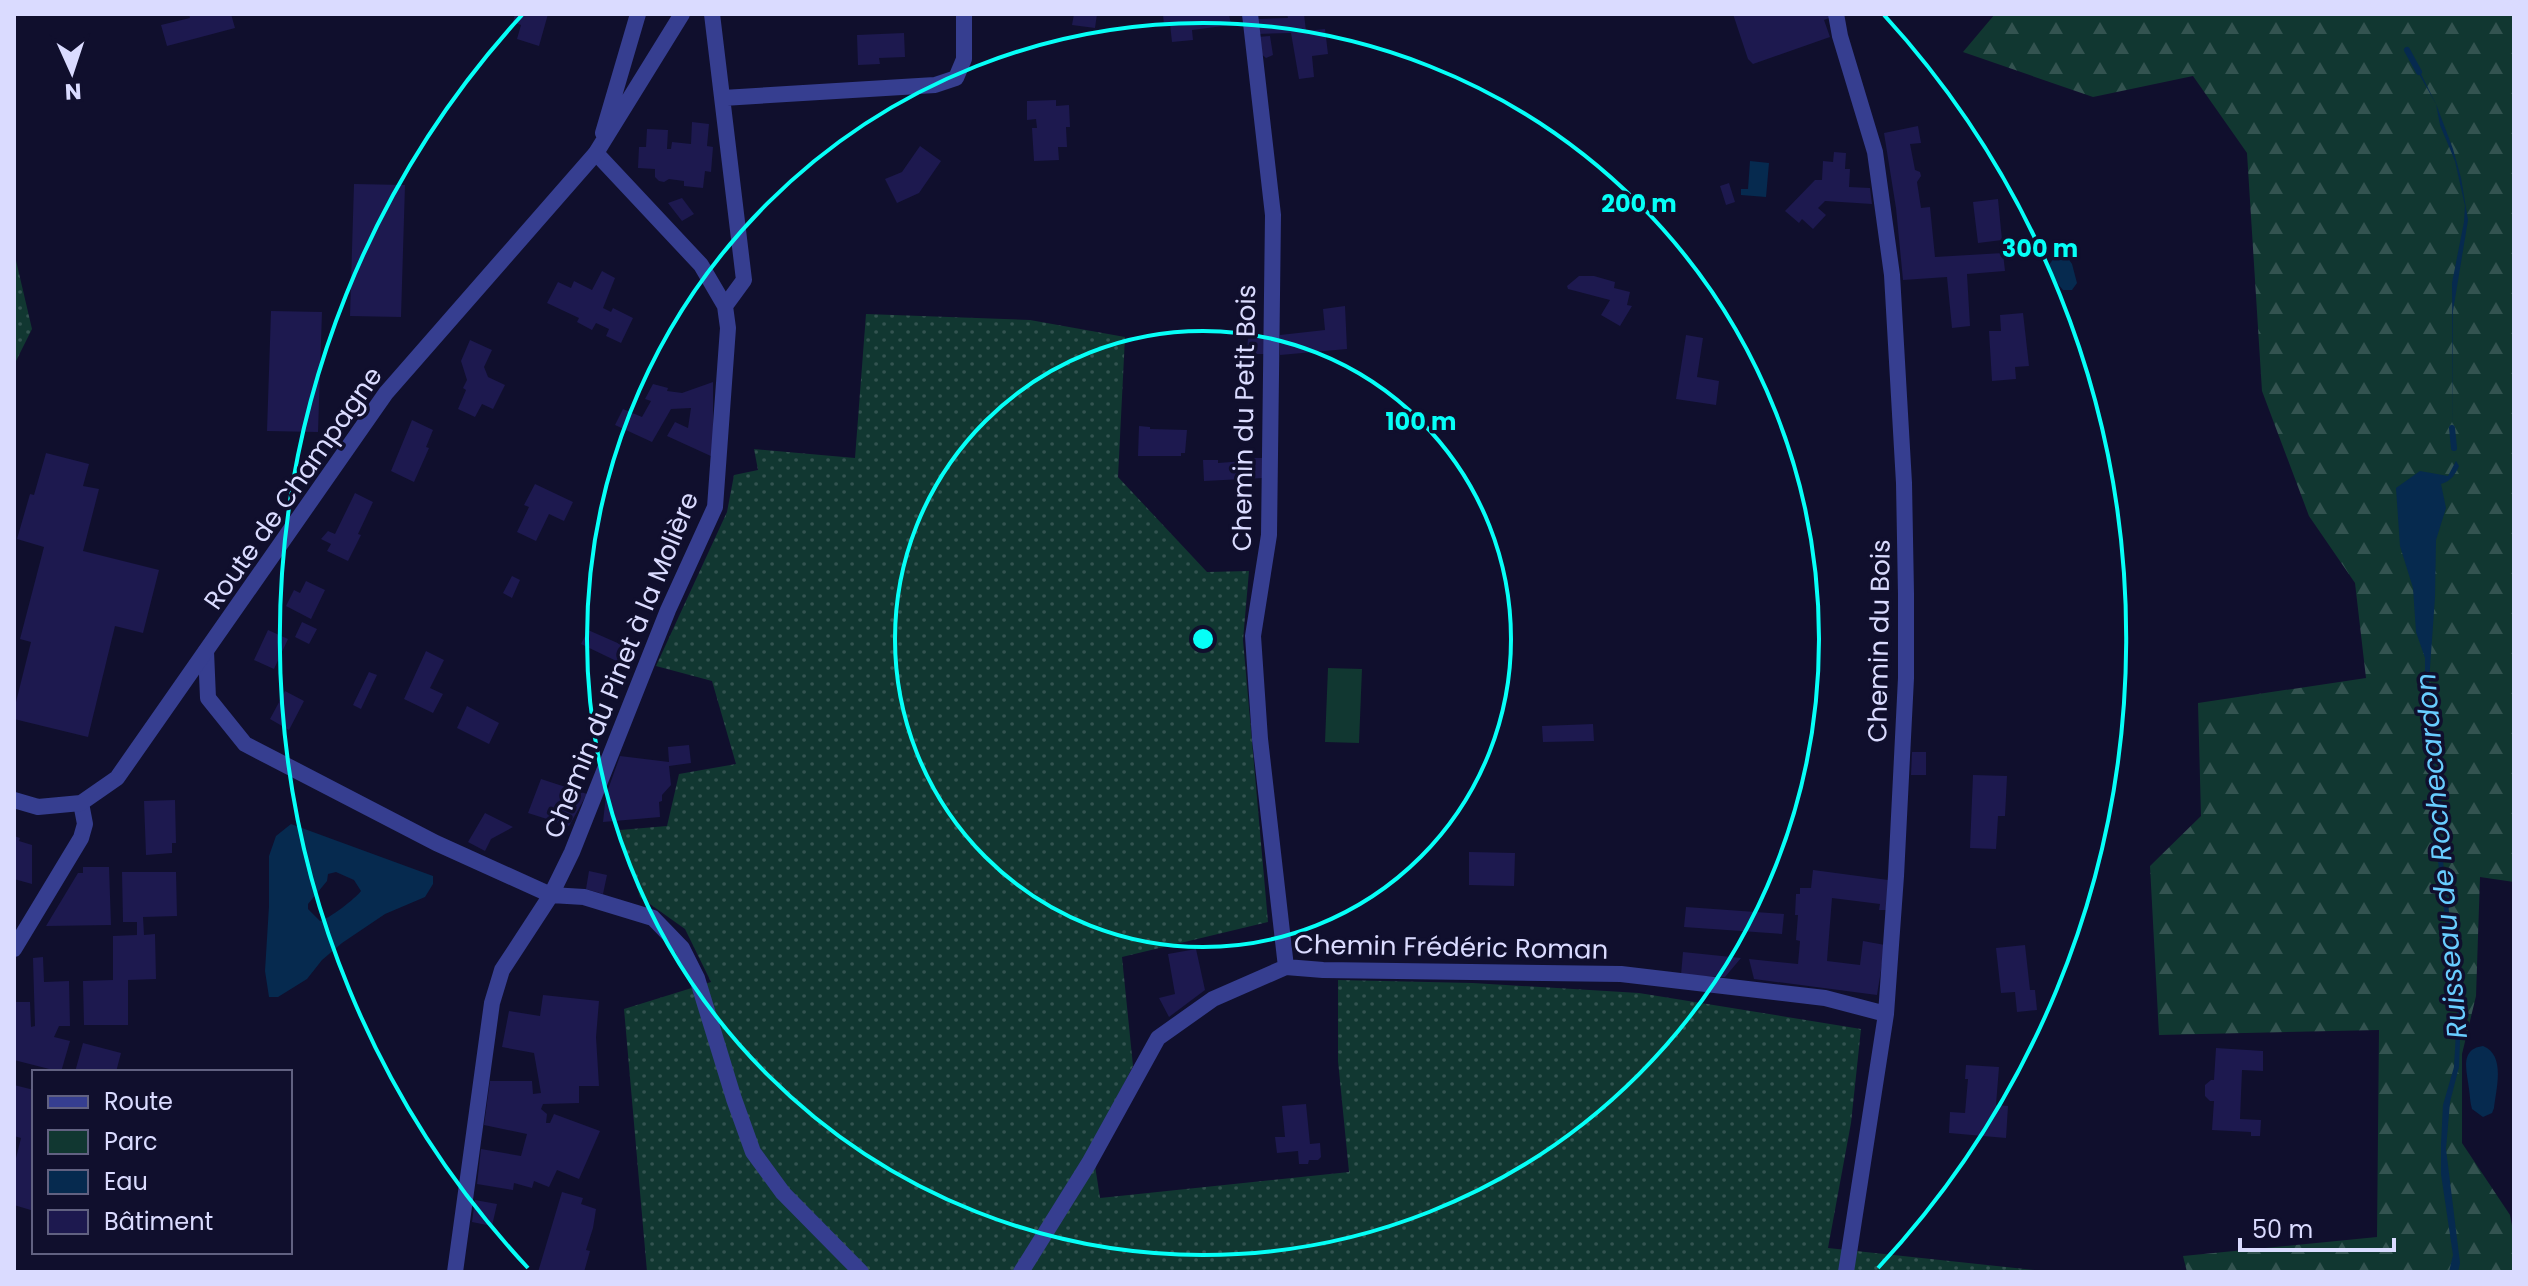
<svg xmlns="http://www.w3.org/2000/svg" width="2528" height="1286" viewBox="0 0 2528 1286" font-family="Poppins,sans-serif">
  <style>
    .green { fill: url(#green-dots) }
    .forest { fill: url(#forest-firs) }
    .pitch { fill: #113731 }
    .water { fill: #062a4f; fill-rule: evenodd }
    .lines { fill: none; stroke-linecap: round; stroke-linejoin: round }
    .stream { stroke: #062a4f; stroke-width: 6 }
    .building { fill: #1d194f }
    .minor { stroke: #363e90; stroke-width: 16 }
    .tertiary { stroke: #363e90; stroke-width: 16 }
    .ring { fill: none; stroke: #06fff7; stroke-width: 4 }
    .labels { text-anchor: middle; stroke-width: 7; stroke-linejoin: round; paint-order: stroke }
    .street-label { font-size: 26px; fill: #dadbff; stroke: #100f2d }
    .water-label { font-size: 28px; font-style: italic; fill: #68cdff; stroke: #100f2d }
    .centre { fill: #06fff7; stroke: #100f2d; stroke-width: 4 }
    .ring-label { font-size: 24px; text-anchor: middle; font-weight: bold; fill: #06fff7; stroke: #100f2d; stroke-width: 7; stroke-linejoin: round; paint-order: stroke }
  </style>
  <defs>
    <pattern id="green-dots" width="8" height="8" patternUnits="userSpaceOnUse" patternTransform="scale(2)"><rect width="8" height="8" fill="#113731"/><path d="M2 2h.1M6 6h.1" fill="none" stroke="#335350" stroke-width="1.8" stroke-linecap="round"/></pattern>
    <pattern id="forest-firs" width="22" height="20" patternUnits="userSpaceOnUse" patternTransform="scale(2)"><rect width="22" height="20" fill="#113731"/><path d="M5 1l3.5 6h-7zM16 11l3.5 6h-7z" fill="#335350"/></pattern>
  </defs>
  <rect width="100%" height="100%" fill="#100f2d"/>
  <path class="green" d="M14 252 32 329 14 365Z
    M866 314 1030 320 1125 337 1118 477 1207 572 1249 571 1243 640 1268 922 1122 957 1133 1066 1092 1146 1100 1198 1349 1172 1338 1061V980L1473 983 1639 993 1861 1029 1851 1123 1828 1248 2053 1272H647L624 1009 711 982 685 929 640 897 620 830 667 826 679 774 736 764 712 681 656 666 727 512 734 475 758 470 754 449 855 458Z"/>
  <path class="forest" d="M1995 14H2514V882L2480 877 2476 996 2462 1054V1143L2510 1215 2514 1236V1272H2187L2183 1256 2377 1237 2379 1030 2159 1035 2150 866 2201 816 2198 703 2366 678 2355 583 2309 516 2262 391 2247 153 2193 76 2093 97 1963 52Z"/>
  <path class="pitch" d="M1328 668 1362 669 1359 743 1325 742Z"/>
  <path class="water" d="M2416 64 2436 104 2453 149 2461 178 2468 220 2453 311V434L2452 283 2464 222 2465 206 2455 161 2440 125 2436 104 2414 65Z
    M1750 161 1769 163 1766 197 1741 195V189H1748Z
    M2056 255 2067 257 2072 264 2077 283 2072 290H2063L2052 277 2049 265Z
    M2456 461 2459 466C2455 475 2451 481 2441 484L2446 508 2436 540 2435 597 2428 696 2437 744 2433 752 2439 796 2445 807 2444 812 2439 820 2443 861 2461 1014 2459 1067 2450 1102 2446 1149 2460 1263 2458 1272H2449L2453 1255 2441 1174V1144L2443 1105 2454 1067 2457 1013 2438 861 2436 817 2441 808 2435 797 2428 754 2433 741 2425 701V658L2416 632 2413 588 2400 546 2396 488 2420 471 2448 476Z
    M291 824 433 876V884L425 897 385 914 342 943 322 960 307 979 278 997H269L265 971 269 906V856L276 836ZM336 872 354 880 361 891C356 898 329 919 320 921L308 909V904L327 881 328 874Z
    M2483 1046C2506 1055 2496 1089 2494 1108L2492 1113 2483 1117 2472 1109C2470 1102 2470 1096 2469 1089 2467 1072 2459 1049 2483 1046Z"/>
  <g class="lines">
    <path class="stream" d="M2407 50 2419 72
      M2452 428 2454 448"/>
  </g>
  <path class="building" d="M189 14H231L235 28 167 46 161 25 190 18Z
    M515 14H548L539 46 517 39 521 25 513 22Z
    M1074 14H1097L1095 28 1072 25Z
    M1163 14H1229L1231 25 1192 30 1193 40 1172 42 1170 24 1164 26Z
    M1287 14H1304L1306 31 1325 29 1328 54 1312 56 1314 77 1299 79 1291 33 1257 34 1255 19 1288 18Z
    M1733 14H1838L1824 20 1830 37 1753 64 1748 59Z
    M904 33 905 57 879 58 880 64 858 65 857 35Z
    M1270 36 1273 55 1266 58 1259 52 1257 37Z
    M1056 100V106L1069 105 1070 127H1066L1067 147H1058L1059 160 1034 161 1032 128H1037L1036 119 1027 120V101Z
    M692 122 709 124 707 146 713 147 711 172 705 171 703 188 684 186V181L669 179 664 182 659 181 655 177V169L638 168 639 147H646L647 129 668 130 667 149H671L672 142 691 144Z
    M1918 126 1921 143 1910 144 1915 170 1920 172 1921 176 1917 182 1921 208 1930 207 1935 257 2003 253 2005 271 1967 274 1970 326 1952 328 1947 277 1903 280 1896 208 1884 133Z
    M920 146 941 161 919 193 897 203 885 179 902 172Z
    M1834 152 1846 153 1845 169H1850L1849 187 1870 188 1872 204 1825 201 1818 208 1826 215 1813 229 1802 219 1799 223 1785 211 1815 180H1822L1823 161 1833 162Z
    M1729 183 1735 202 1726 205 1720 186Z
    M354 184 405 185 401 317 350 316Z
    M682 198 694 214 682 221 668 203Z
    M1998 199 2002 240 1978 243 1973 202Z
    M602 271 615 278 603 308 611 312 613 308 633 318 621 343 606 336 609 329 596 323 592 330 577 322 579 318 547 303 558 282 571 288 574 281 592 290Z
    M1579 276H1594L1615 282 1614 288 1630 292 1627 305 1632 306 1620 326 1601 315 1610 300 1568 289 1567 286Z
    M1345 306 1347 349 1280 355V335L1325 330 1323 309Z
    M271 311 322 312 318 432 267 431Z
    M2023 313 2029 366 2015 367 2016 379 1992 381 1989 331H2001L2000 315Z
    M1686 335 1703 338 1697 377 1719 381 1716 405 1676 399Z
    M1248 337H1264V354H1247Z
    M470 340 492 350 484 367 488 377 505 385 493 409 482 404 475 417 458 409 466 390 463 388 467 380 461 361Z
    M713 382V457L667 436 675 422 688 428 691 408 671 409 652 442 615 425 623 409 642 417 651 401 645 399 653 384 668 388 667 391 682 393Z
    M412 420 433 430 426 447 429 448 414 482 391 471Z
    M1139 426 1150 427V429L1187 430 1185 453H1181V456H1138Z
    M46 453 89 464 83 486 99 489 83 551 159 570 143 633 115 626 88 737 14 719V710L31 642 20 639 44 547 17 539 30 494 34 495Z
    M1246 458H1263V478L1204 481 1203 460H1218V463L1245 461Z
    M535 484 573 502 564 521 549 514 536 541 517 532 529 507 524 505Z
    M355 493 373 502 358 534 361 535 348 561 327 551 331 544 321 539 328 531 335 534Z
    M512 576 520 580 512 598 503 593Z
    M306 581 325 590 311 619 286 606 294 590 300 593Z
    M302 622 317 629 309 644 295 637Z
    M268 630 288 639 274 669 254 660Z
    M588 630 638 652 631 668 581 644Z
    M426 651 444 660 430 688 443 694 433 713 404 699Z
    M369 672 377 675 361 709 353 705Z
    M285 691 304 701 289 730 270 719Z
    M467 706 499 723 489 744 457 728Z
    M1593 724 1594 741 1543 742 1542 726Z
    M689 745 691 763 669 766 671 785 662 795V801L659 802 660 817 603 822 606 795 620 756 669 762 668 747Z
    M1912 752H1926V775H1911Z
    M1973 775 2007 776 2005 816H1998L1996 849 1970 848Z
    M541 779 587 794 569 826 528 813Z
    M175 800 176 843H172V853L146 855 144 801Z
    M485 813 513 827 491 839 485 851 468 842Z
    M14 836 20 838 19 841 32 845V884L14 879Z
    M1469 852 1515 853 1514 886 1469 885Z
    M83 867H109L111 925 46 926 78 873H83Z
    M1813 870 1888 880 1887 910H1879L1880 904 1832 898 1827 961 1860 965 1863 941 1885 945 1877 995 1754 979 1749 959 1798 964 1800 941 1796 940 1798 915H1795L1796 894H1800V888H1811Z
    M589 871 607 875 603 894 586 889Z
    M122 872H176L177 916 143 917 144 935 155 934 156 979 128 980V1025H84L83 981 113 980V936L137 935V922H123Z
    M1686 907 1784 914 1782 934 1684 927Z
    M2025 945 2030 990H2035L2037 1010 2017 1012 2015 992 2001 993 1996 948Z
    M1196 949 1205 990 1169 1017 1159 998 1175 994 1168 954Z
    M1683 952 1741 958 1725 977 1681 975Z
    M43 957 44 982 69 981 70 1026H59L54 1037 70 1041 61 1072 14 1060V1002H30L31 1027 35 1026 33 958Z
    M543 995 599 1001 596 1037 599 1086H579V1103L543 1104 541 1109 547 1114 546 1123H550L554 1114 600 1131 579 1179 557 1170 549 1187 534 1181 532 1188 514 1183 513 1190 477 1184 481 1149 521 1156 527 1134 484 1125 490 1081H532L533 1094 541 1093 534 1053 502 1047 509 1011 540 1016Z
    M83 1043 121 1053 116 1072H75Z
    M2216 1048 2263 1051V1071L2242 1070 2240 1119 2261 1120 2260 1136H2251V1132L2212 1130 2214 1101H2210L2205 1096V1085L2211 1080H2214Z
    M1966 1065 1999 1067 1996 1105 2008 1106 2006 1138 1949 1133 1950 1112 1965 1113 1968 1079H1965Z
    M14 1085 34 1090V1211L14 1205V1157L16 1158 21 1138 14 1136Z
    M1306 1104 1310 1144 1320 1143 1321 1157 1318 1160H1309L1308 1164H1299L1298 1151 1277 1153 1275 1137H1285L1282 1106Z
    M562 1192 583 1198 581 1204 596 1209 593 1228 586 1250 590 1251 584 1272H538Z
    M475 1200 497 1204 492 1226 472 1222Z"/>
  <g class="lines">
    <path class="minor" d="M712 14 744 280 725 306
      M1250 14 1273 215 1269 535 1253 636 1260 739 1286 967
      M1836 14 1840 36 1875 152 1892 275 1904 483 1906 594V678L1896 876 1886 1014 1846 1272
      M723 98 935 85 956 78 964 59V14
      M206 651 208 698 245 744 436 843 551 895 584 897 653 918 682 948 697 978 734 1099 753 1152 783 1193 861 1272
      M14 949 81 838 85 824 81 803
      M455 1272 492 1003 502 970 551 895 572 852 668 610 715 507 728 328 725 306 701 265 596 153
      M1021 1272 1089 1163 1158 1038 1213 999 1286 967 1323 970 1621 974 1825 998 1886 1014"/>
    <path class="tertiary" d="M603 133 638 14
      M14 800 38 807 81 803 117 778 386 393 596 153 682 14"/>
  </g>
  <g class="ring">
    <circle cx="1203" cy="639" r="308"/>
    <circle cx="1203" cy="639" r="616"/>
    <path d="M528 1268A923 923 0 0 1 522 15M1884 15A923 923 0 0 1 1878 1268"/>
  </g>
  <g class="labels">
    <g class="street-label">
      <text transform="translate(1244 418) rotate(-89)" y="9">Chemin du Petit Bois</text>
      <text transform="translate(293 488) rotate(-55)" y="9">Route de Champagne</text>
      <text transform="translate(1879 641) rotate(-89)" y="9">Chemin du Bois</text>
      <text transform="translate(621 665) rotate(-68)" y="9">Chemin du Pinet à la Molière</text>
      <text transform="translate(1451 947) rotate(1)" y="9">Chemin Frédéric Roman</text>
    </g>
    <g class="water-label">
      <text transform="translate(2441 856) rotate(-95)" y="10">Ruisseau de Rochecardon</text>
    </g>
  </g>
  <circle cx="1203" cy="639" r="12" class="centre"/>
  <g class="ring-label">
    <text x="1639" y="212">200 m</text>
    <text x="2040" y="257">300 m</text>
    <text x="1421" y="430">100 m</text>
  </g>
  <rect width="2528" height="1286" fill="none" stroke="#dadbff" stroke-width="32"/>
  <rect x="32" y="1070" width="260" height="184" fill="#100f2d" stroke="#616181" stroke-width="2"/>
  <rect x="48" y="1096" width="40" height="12" fill="#363e90" stroke="#616181" stroke-width="2"/>
  <text x="104" y="1110" font-size="24" fill="#dadbff">Route</text>
  <rect x="48" y="1130" width="40" height="24" fill="#113731" stroke="#616181" stroke-width="2"/>
  <text x="104" y="1150" font-size="24" fill="#dadbff">Parc</text>
  <rect x="48" y="1170" width="40" height="24" fill="#062a4f" stroke="#616181" stroke-width="2"/>
  <text x="104" y="1190" font-size="24" fill="#dadbff">Eau</text>
  <rect x="48" y="1210" width="40" height="24" fill="#1d194f" stroke="#616181" stroke-width="2"/>
  <text x="104" y="1230" font-size="24" fill="#dadbff">Bâtiment</text>
  <g transform="translate(72 72) rotate(177)" stroke="#100f2d" stroke-width="6" paint-order="stroke">
  <path d="M0-6L14 30L0 20L-14 30Z" fill="#dadbff"/>
  <text y="-12" font-size="22" font-weight="bold" text-anchor="middle" fill="#dadbff">N</text>
  </g>
  <path d="M2240 1238v12h154v-12" fill="none" stroke="#dadbff" stroke-width="4"/>
  <text x="2252" y="1238" font-size="24" fill="#dadbff" stroke="#100f2d" stroke-width="6" paint-order="stroke">50 m</text>
</svg>
